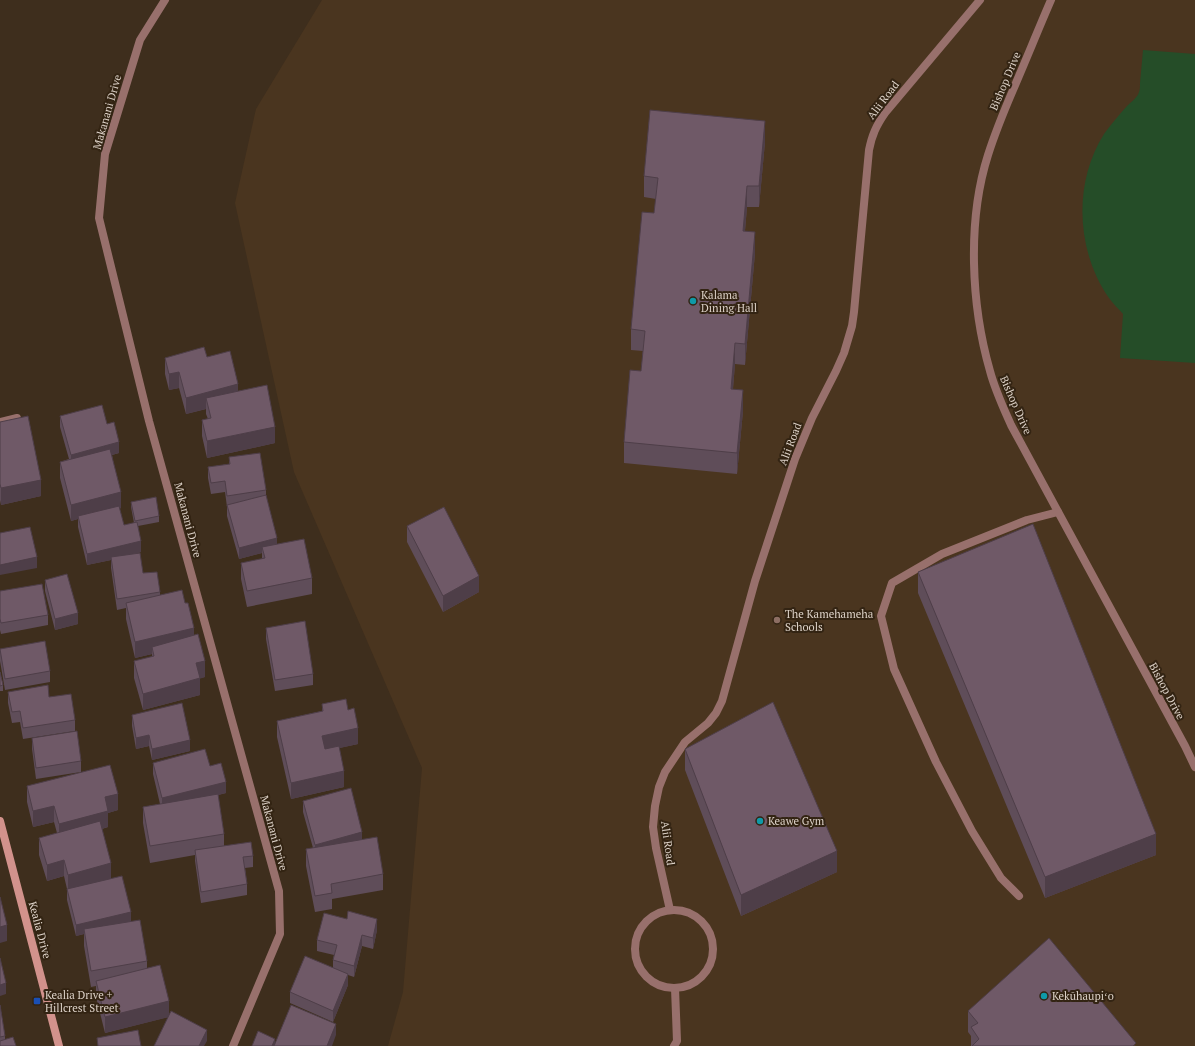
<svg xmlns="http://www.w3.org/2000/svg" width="1195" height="1046" viewBox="0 0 1195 1046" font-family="'PT Serif',serif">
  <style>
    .built { fill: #4a351f }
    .green { fill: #254d28 }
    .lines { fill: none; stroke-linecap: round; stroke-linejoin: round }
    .lane { stroke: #98706c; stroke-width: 8 }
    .street { stroke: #98706c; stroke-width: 8 }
    .secondary { stroke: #d2928c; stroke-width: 8 }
    .wall { fill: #5f4d59 }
    .shaded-wall { fill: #4e3e48 }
    .building { fill: #6f5967; stroke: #4e3e48 }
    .culture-dot { fill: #0f9aa8; stroke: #332413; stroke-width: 1.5 }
    .education-dot { fill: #8d6e63; stroke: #332413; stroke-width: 1.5 }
    .transit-dot { fill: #1a4fb4; stroke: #332413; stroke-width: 1.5 }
    .labels { text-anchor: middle; stroke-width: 4; stroke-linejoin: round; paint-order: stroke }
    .street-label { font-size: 11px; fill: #ddd2c8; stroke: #332413 }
    .poi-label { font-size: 11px; fill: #ddd2c8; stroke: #332413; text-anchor: start }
  </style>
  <rect width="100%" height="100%" fill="#3e2e1d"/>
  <path class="built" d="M322 0H1195V1046H388L403 992 422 768 294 472 235 203 256 109Z"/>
  <path class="green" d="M1143 50 1195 54V363L1120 358 1123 314C1119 309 1113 304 1109 298 1076 251 1073 183 1104 134 1111 124 1119 115 1127 106 1131 102 1138 97 1139 92 1140 90 1140 86 1140 83 1141 72 1142 61 1143 50Z"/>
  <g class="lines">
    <path class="lane" d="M1051 0C1038 30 1026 60 1013 90 1004 111 995 133 988 155 967 221 971 305 990 371 995 390 1003 407 1011 425L1185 746 1195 767
      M635 949a39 39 0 1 1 78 0a39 39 0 1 1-78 0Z"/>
    <path class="street" d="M165 0 140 40 105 154 99 218 149 421 279 891 280 934 233 1046
      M0 422 17 418
      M1019 896 1001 878 972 831 936 762 894 669 881 616 892 583 942 554 1027 520 1058 512
      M670 910 656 848 653 827 655 806 659 787 665 772 685 742 708 723 716 713 722 701 755 581 795 459 812 418 836 371 844 353 852 326 854 312 869 150C872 135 876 126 885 113L980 0
      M674 1046 677 1041 675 988"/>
    <path class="secondary" d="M0 821 59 1046"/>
  </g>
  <path class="wall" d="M765 142 759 207H747L745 231 755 253 745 365 735 364 733 389 743 411 737 474 624 463V442L641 371 643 351 631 350V329L654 213 656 199 644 197V176Z
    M207 357 238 391 275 443 207 458 202 436V420L208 419 206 414V409L186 414 179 388 169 390 165 374V358Z
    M60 416 107 424 119 453 112 455 121 508 119 509 124 525 134 523 131 507V502L159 516V522L138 526 141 552 134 554 143 573 160 592V595L194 636 205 677 200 678V695L143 710 134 678V661L152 657V654L135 658 126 619V608L117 610 111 568V560L87 565 78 527V519L71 521 60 478V462L69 459 60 427Z
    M0 422 41 496 1 505 0 500Z
    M229 457 266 490V495L277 544 312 578V594L247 607 241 579V563L262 559V553L239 559 227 516V507L225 492 211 494 208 478V467L229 464Z
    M407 526 479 592 443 612 407 542Z
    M918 572 1156 855 1045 898 918 593Z
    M45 580 78 624 55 630 45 591Z
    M0 591 48 615V625L1 634 0 630Z
    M266 628 313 674V685L275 691 266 639Z
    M0 649 50 671V682L5 690 0 661Z
    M0 672 3 685V691H0Z
    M8 692 49 697 75 720V731L23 739 20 722 12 723 8 703Z
    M322 704 348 710 358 744 339 748 344 787 291 799 277 737V721L322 711Z
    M132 715 190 751 152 760 149 746 136 749 132 726Z
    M32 738 81 761V772L36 779 32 749Z
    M685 749 837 872 741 916 685 770Z
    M153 763 210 766 226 793 218 795 224 834V846L253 856V867L245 868 247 884V895L201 903 195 861V855L150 863 143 823V807L160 804 153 774Z
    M27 786 118 810 108 813V827L102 829 111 878 131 922 147 961V968L169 1015 207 1041 168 1017 105 1033 96 997V986L91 987 84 946V934L76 936 67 900V889L64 876 47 881 39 855V838L57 833 54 822 33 827 27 802Z
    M303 801 362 839 383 874V890L332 899V909L315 912 306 866V849L313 848 303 812Z
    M377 930 373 949 362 946 354 977 348 975V985L333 1022 290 1003V992L333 968V960L334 955 317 951V940Z
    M0 1005 5 1036V1040L0 1046Z
    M968 1011 1136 1046H971V1036L968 1032Z"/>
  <path class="shaded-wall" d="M765 121V142L759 207V186Z
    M747 186V207L743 252V231Z
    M755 232V253L745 365V344Z
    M735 343V364L731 410V389Z
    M179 372V388L169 390V374Z
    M238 384V400L206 398V409L186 414V398Z
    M743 390V411L737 474V453Z
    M275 427V443L207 458V441Z
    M119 442V453L71 466V455Z
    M41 480V496L1 505V488Z
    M121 492V508L79 519 78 516V519L71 521V505Z
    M277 538V549L262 547V553L239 559V548Z
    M141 541V552L111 560V557V560L87 565V554Z
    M37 557V568L0 575V565Z
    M479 576V592L443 612V596Z
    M78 613V624L55 630V619Z
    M194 628V645L152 647V654L135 658V642Z
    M205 661V677L196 680V663Z
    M200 678V695L143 710V694Z
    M358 728V744L322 752V736Z
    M149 735V746L136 749V738Z
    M190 740V751L152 760V749Z
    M344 771V787L291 799V783Z
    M226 782V793L162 809V798Z
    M118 794V810L108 813V827L59 840V824L105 797Z
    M54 806V822L33 827V811Z
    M362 832V843L315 856V845Z
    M1156 834V855L1045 898V877Z
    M837 851V872L741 916V895Z
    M64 860V876L47 881V865Z
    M111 863V879L68 891V875Z
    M131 912V923L84 929V934L76 936V925Z
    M377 919V930L373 949V938Z
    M7 925V941L0 943V927Z
    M362 935V946L354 977V966Z
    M348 974V985L333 1022V1011Z
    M6 983V994L0 996V985Z
    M169 1001V1017L105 1033V1017Z
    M336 1024V1035L332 1046H327Z
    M207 1030V1041L204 1046H199Z
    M275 1039V1044L274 1046H272Z"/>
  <path class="building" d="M650 110 765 121 759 186H747L743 231 755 232 745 344 735 343 731 389 743 390 737 453 624 442 630 370 641 371 645 331 631 329 642 212 654 213 658 178 644 176Z
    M204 347 207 357 230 351 238 384 186 398 179 372 169 374 165 358Z
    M267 385 275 427 207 441 202 420 211 418 206 398Z
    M102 405 107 424 114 422 119 442 71 455 60 416Z
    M28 416 41 480 1 488 0 484V422Z
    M110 449 121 492 71 505 60 462Z
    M260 453 266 490 227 496 225 481 211 483 208 467 230 464 229 457Z
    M266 495 277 538 239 548 227 505Z
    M156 497 159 516 135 521 131 502Z
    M119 506 124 525 137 522 141 541 87 554 78 516Z
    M444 507 479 576 443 596 407 526Z
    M1033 524 1156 834 1045 877 918 572Z
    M30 527 37 557 0 565V533Z
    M304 539 312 578 247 591 241 563 265 558 262 547Z
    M140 553 143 573 157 572 160 592 117 599 111 557Z
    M67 574 78 613 55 619 45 580Z
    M42 584 48 615 1 623 0 619V591Z
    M182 590 185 603H188L194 628 135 642 126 603Z
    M305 621 313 674 275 680 266 628Z
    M198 634 205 661 196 663 200 678 143 694 134 661 154 656 152 647Z
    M45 641 50 671 5 679 0 649Z
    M0 672 3 685 0 686Z
    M48 685 49 697 71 694 75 720 23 728 20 711 12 712 8 692Z
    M346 699 348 710 354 708 358 728 322 736 325 749 339 746 344 771 291 783 277 721 323 711 322 704Z
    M773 702 837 851 741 895 685 749Z
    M182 703 190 740 152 749 149 735 136 738 132 715Z
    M77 731 81 761 36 768 32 738Z
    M205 749 210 766 221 763 226 782 162 798 153 763Z
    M110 765 118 794 105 797 108 811 59 824 54 806 33 811 27 786Z
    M351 788 362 832 315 845 303 801Z
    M218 794 224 834 150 846 143 807Z
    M100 821 111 863 68 875 64 860 47 865 39 838Z
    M377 837 383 874 331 884 332 893 315 896 306 849Z
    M251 842 253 856 243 857 247 884 201 892 195 850Z
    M122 876 131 912 76 925 67 889Z
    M0 897 7 925 0 927Z
    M348 911 377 919 373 938 362 935 354 966 333 960 337 945 317 940 324 913 347 919Z
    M140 920 147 961 91 971 84 929Z
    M1049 938 1136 1043 1133 1046H972L979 1039 971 1027 978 1023 968 1011Z
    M305 956 348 974 333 1011 290 992Z
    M0 958 6 983 0 985Z
    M160 965 169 1001 105 1017 96 981Z
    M0 1005 5 1036 0 1037Z
    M291 1005 336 1024 327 1046H274Z
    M171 1011 207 1030 199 1046H154Z
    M138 1030 141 1046H98L97 1038Z
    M258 1031 275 1039 272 1046H252Z
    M13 1037 16 1046H0V1041Z"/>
  <g class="culture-dot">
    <circle cx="693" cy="301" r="4"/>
    <circle cx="760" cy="821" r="4"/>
    <circle cx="1044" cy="996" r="4"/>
  </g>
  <circle class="education-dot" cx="777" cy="620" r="4"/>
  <rect class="transit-dot" x="33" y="997" width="8" height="8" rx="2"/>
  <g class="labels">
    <g class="street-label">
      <text transform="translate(1005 81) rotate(-67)" y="4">Bishop Drive</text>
      <text transform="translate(883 100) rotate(-53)" y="4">Alii Road</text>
      <text transform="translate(107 112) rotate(-74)" y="4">Makanani Drive</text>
      <text transform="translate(1016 405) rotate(66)" y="4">Bishop Drive</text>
      <text transform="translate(790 444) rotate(-69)" y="4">Alii Road</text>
      <text transform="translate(188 520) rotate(75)" y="4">Makanani Drive</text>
      <text transform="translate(1167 691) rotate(62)" y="4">Bishop Drive</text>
      <text transform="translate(274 833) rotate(75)" y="4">Makanani Drive</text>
      <text transform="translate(668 843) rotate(82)" y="4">Alii Road</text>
      <text transform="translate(40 930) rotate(75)" y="4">Kealia Drive</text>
    </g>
    <g class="poi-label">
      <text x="701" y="299">Kalama<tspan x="701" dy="13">Dining Hall</tspan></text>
      <text x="785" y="618">The Kamehameha<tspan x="785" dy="13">Schools</tspan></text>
      <text x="768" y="825">Keawe Gym</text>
      <text x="45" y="999">Kealia Drive +<tspan x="45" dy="13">Hillcrest Street</tspan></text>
      <text x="1052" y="1000">Kekūhaupiʻo</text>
    </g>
  </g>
</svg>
